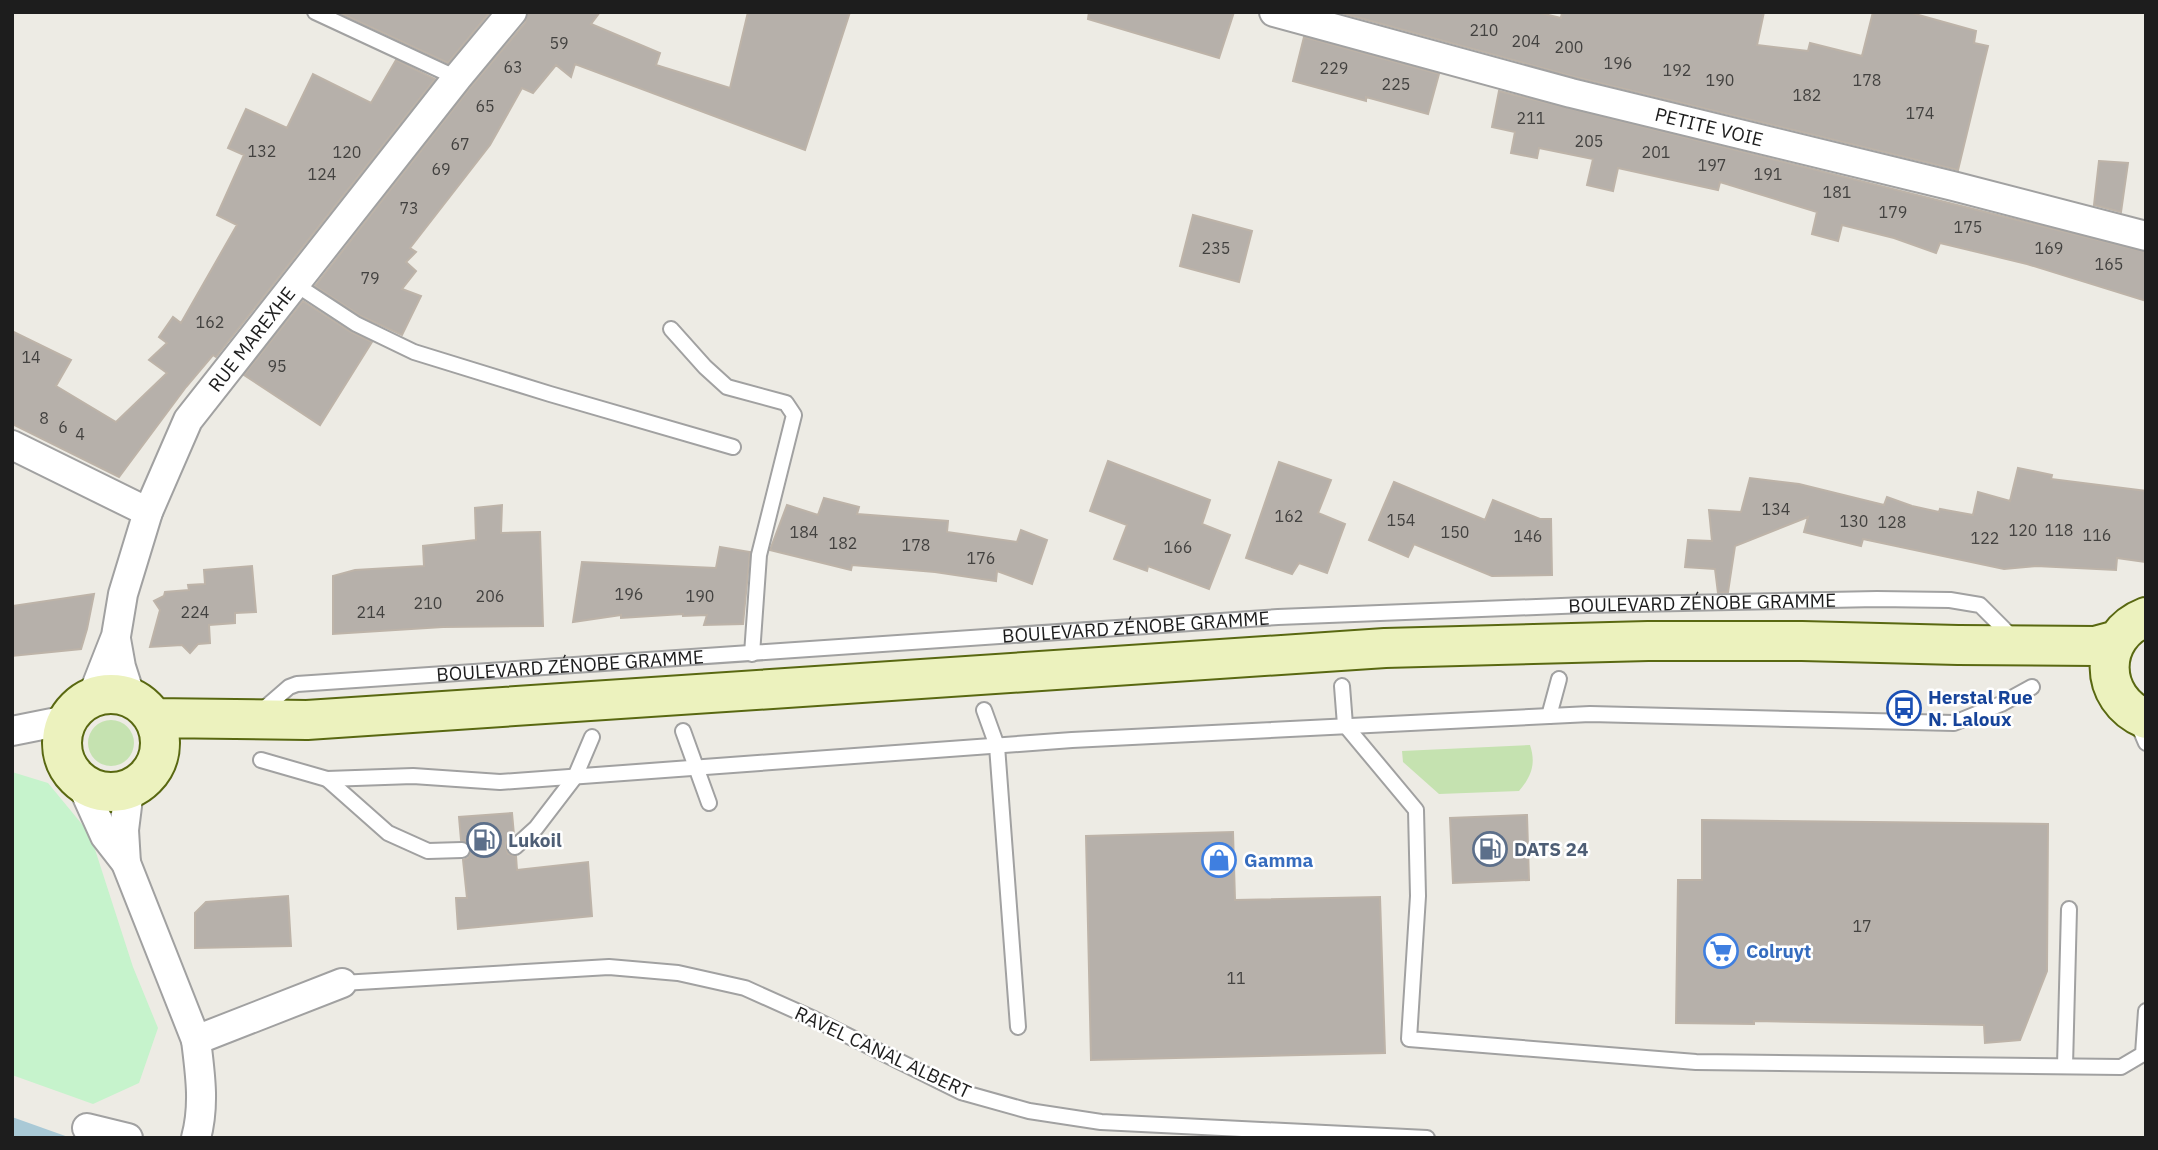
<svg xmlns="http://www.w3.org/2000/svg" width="2158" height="1150" viewBox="0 0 2158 1150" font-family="'IBM Plex Sans',sans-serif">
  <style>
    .grass { fill: #c5e2b0 }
    .park { fill: #c6f3cc }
    .water { fill: #a9c9d6 }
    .building { fill: #b6b0aa; stroke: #bdb3a8; stroke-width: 2 }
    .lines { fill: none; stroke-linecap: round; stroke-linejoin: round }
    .service-casing { stroke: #a1a1a1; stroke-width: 18 }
    .minor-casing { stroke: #a1a1a1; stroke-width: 32 }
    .secondary-casing { stroke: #596811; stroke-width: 42 }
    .service { stroke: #fff; stroke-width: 14 }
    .minor { stroke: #fff; stroke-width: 28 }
    .secondary { stroke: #ecf2be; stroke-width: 38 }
    .labels { text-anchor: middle; stroke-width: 5; stroke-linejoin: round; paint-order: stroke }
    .number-label { font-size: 16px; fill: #434240 }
    .street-label { font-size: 19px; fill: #1d1d1d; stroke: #fff }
    .transit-label { font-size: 19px; font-weight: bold; fill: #164399; stroke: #fff; text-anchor: start }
    .service-label { font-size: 19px; font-weight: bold; fill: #4e5e75; stroke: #fff; text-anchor: start }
    .shop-label { font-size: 19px; font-weight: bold; fill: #366cbe; stroke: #fff; text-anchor: start }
  </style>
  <rect width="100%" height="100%" fill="#edebe4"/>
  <path class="grass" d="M88 743a23 23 0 1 1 46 0a23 23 0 1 1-46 0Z
    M1530 745C1536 763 1532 776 1519 791L1439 794 1403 762 1402 751Z"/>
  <path class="park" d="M12 772 48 783 90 834 133 967 158 1028 139 1083 93 1104 12 1075Z"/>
  <path class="water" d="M12 1117 71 1138H12Z"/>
  <path class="building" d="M338 12H490L448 63Z
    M528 12H600L591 24 660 53 656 65 730 88 748 12H850L805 150 575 64 571 77 556 65 533 93 522 88 490 145 410 248 416 252 406 262 416 271 402 289 421 296 402 335 361 316 315 286 470 88 525 23Z
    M1089 12H1234L1219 58 1088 19Z
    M1338 12H1536L1561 18 1562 12H1764L1757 45 1808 51 1810 43 1862 56 1873 12H1908L1976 31 1974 43 1988 46 1958 170 1575 77Z
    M1304 37 1439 74 1428 114 1366 97V101L1293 81Z
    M396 60 435 79 216 357 213 355 186 387 119 477 12 424V331L71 360 56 386 116 422 167 373 149 360 167 343 159 337 173 317 181 323 237 225 217 215 244 155 228 148 246 109 287 128 313 74 371 103Z
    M1499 91 2146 252V301L2027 264 1940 243 1936 253 1894 238 1842 225 1838 241 1812 234 1817 212 1720 182 1718 190 1618 168 1613 191 1587 185 1593 159 1539 148 1537 158 1511 153 1515 132 1492 127Z
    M2099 161 2128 163 2121 212 2094 205Z
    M1193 215 1252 231 1239 282 1180 266Z
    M303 301 351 332 372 342 320 425 244 375Z
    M1108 461 1210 500 1202 524 1230 535 1209 589 1148 566 1147 571 1114 559 1127 525 1090 511Z
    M1279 462 1331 480 1318 513 1345 524 1327 573 1299 563 1292 574 1246 558Z
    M2018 468 2052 475 2051 479 2146 491V562L2117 558 2116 570 2036 566 2004 569 1863 539 1861 546 1804 532 1808 517 1735 546 1728 592 1718 593 1715 569 1685 567 1688 540 1712 541 1709 510 1741 512 1750 478 1799 484 1884 505 1887 497 1912 506 1939 512 1940 509 1973 515 1978 492 2010 501Z
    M1394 482 1485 520 1493 500 1540 519H1551L1552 575 1492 576 1414 544 1408 557 1369 540Z
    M824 498 859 507 857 514 948 521 947 532 1017 542 1021 530 1047 540 1032 584 997 571 996 581 935 572 852 565 851 570 770 550 787 505 818 515Z
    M502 505 501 533 540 532 543 626 443 627 333 634V576L355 570 424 566 423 546 476 540 475 508Z
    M720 547 750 552 743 624 704 625 707 615 683 616V614L621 618V615L573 622 582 562 716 568Z
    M252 566 256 612 235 613V623L209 625 210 643 198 644 190 653 182 645 150 647 160 610 154 601 164 596 165 592 189 590 188 585 205 584 204 570Z
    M94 594 87 629 81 649 12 656V606Z
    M512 813 514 835 506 843V848L508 854 516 856 517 870 588 862 592 916 458 929 456 898H467L463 860 468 858 472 850 470 844 461 840 459 817Z
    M1527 815 1529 880 1453 883 1450 818Z
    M1702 820 2048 824 2047 971 2020 1040 1985 1043 1984 1025 1754 1021V1024L1676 1023 1678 880H1702Z
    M1233 832 1235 900 1380 897 1385 1053 1091 1060 1086 836Z
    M288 896 291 946 195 948V913L206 902Z"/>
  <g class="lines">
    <g class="service-casing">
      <g id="service">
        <path d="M315 12 457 78"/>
        <path d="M295 284 356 324 414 352 550 394 733 447"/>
        <path d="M671 329 705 367 727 387 786 403 794 415 759 555 752 654"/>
        <path d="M1342 686 1345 725 1416 810 1418 896 1409 1039 1696 1062 2121 1067 2143 1054 2146 1011"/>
        <path d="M984 710 997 746 1018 1027"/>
        <path id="s1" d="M259 713 289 687 297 684 1278 617 1586 605 1877 599 1950 600 1980 605 2014 639"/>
        <path d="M1549 716 1559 679"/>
        <path d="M2137 722 2146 743"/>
        <path d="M683 731 709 803"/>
        <path d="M261 760 327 779 413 776 500 782 1072 740 1590 714 1954 723 2001 704 2032 687"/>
        <path d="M327 779 388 833 428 851 462 850"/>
        <path d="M515 847 536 828 575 777 592 737"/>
        <path d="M342 983 609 967 678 973 745 988 814 1019 961 1092 1029 1111 1101 1122 1427 1138"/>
        <path d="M2065 1066 2069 909"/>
      </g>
    </g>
    <g class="minor-casing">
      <g id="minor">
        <path id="s2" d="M1274 12 1571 93 1953 186 2146 236"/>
        <path d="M12 445 148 512"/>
        <path d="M116 639 121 667 131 698"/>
        <path id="s3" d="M92 697 116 636 123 594 148 512 188 420 457 78 512 12"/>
        <path d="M12 731 67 720"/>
        <path d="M81 783 105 836 126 863 196 1040"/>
        <path d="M126 863 124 830 129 790"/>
        <path d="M87 1128 128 1138"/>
        <path d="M196 1138C205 1105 200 1073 196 1040L342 983"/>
      </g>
    </g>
    <g class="secondary-casing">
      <path id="secondary" d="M2146 617C2097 636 2098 699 2146 719
        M62 743a49 49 0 1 1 98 0a49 49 0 1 1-98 0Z
        M153 718 307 720 1385 648 1648 641H1802L1958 645 2095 646 2117 640"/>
    </g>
    <use href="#service" class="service"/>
    <use href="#minor" class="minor"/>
    <use href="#secondary" class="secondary"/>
  </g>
  <defs>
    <g id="bus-ring" transform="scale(1.75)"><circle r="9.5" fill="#fff" stroke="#1a4fb4" stroke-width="1.5"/><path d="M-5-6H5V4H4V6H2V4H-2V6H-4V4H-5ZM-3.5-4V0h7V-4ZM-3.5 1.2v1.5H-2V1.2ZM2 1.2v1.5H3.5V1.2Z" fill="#1a4fb4"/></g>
    <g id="fuel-ring" transform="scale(1.75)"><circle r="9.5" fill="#fff" stroke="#5c6f8a" stroke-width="1.5"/><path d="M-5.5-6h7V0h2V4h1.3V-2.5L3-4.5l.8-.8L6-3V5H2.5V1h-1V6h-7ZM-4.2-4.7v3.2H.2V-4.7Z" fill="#5c6f8a"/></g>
    <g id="shop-ring" transform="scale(1.75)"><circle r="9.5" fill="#fff" stroke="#3f7fe0" stroke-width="1.5"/><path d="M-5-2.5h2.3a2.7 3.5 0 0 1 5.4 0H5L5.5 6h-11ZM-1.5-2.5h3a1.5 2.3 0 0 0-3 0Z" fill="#3f7fe0"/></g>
    <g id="supermarket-ring" transform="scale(1.75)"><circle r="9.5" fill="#fff" stroke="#3f7fe0" stroke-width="1.5"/><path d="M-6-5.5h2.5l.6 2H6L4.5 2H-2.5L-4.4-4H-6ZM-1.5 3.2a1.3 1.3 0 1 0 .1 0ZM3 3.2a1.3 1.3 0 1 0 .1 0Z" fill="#3f7fe0"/></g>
  </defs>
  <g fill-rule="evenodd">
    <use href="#bus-ring" x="1904" y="708"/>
    <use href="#fuel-ring" x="484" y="840"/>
    <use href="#fuel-ring" x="1490" y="849"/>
    <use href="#shop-ring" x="1219" y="860"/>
    <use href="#supermarket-ring" x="1721" y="951"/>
  </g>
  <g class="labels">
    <g class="number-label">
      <text x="1484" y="36">210</text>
      <text x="1526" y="47">204</text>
      <text x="559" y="49">59</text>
      <text x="1569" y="53">200</text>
      <text x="1618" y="69">196</text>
      <text x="513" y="73">63</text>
      <text x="1334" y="74">229</text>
      <text x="1677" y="76">192</text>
      <text x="1720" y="86">190</text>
      <text x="1867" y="86">178</text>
      <text x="1396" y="90">225</text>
      <text x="1807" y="101">182</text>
      <text x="485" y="112">65</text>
      <text x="1920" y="119">174</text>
      <text x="1531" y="124">211</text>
      <text x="1589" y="147">205</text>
      <text x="460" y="150">67</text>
      <text x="262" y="157">132</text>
      <text x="347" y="158">120</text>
      <text x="1656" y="158">201</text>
      <text x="1712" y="171">197</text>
      <text x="441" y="175">69</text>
      <text x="322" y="180">124</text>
      <text x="1768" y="180">191</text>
      <text x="1837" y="198">181</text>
      <text x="409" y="214">73</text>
      <text x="1893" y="218">179</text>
      <text x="1968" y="233">175</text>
      <text x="1216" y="254">235</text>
      <text x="2049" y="254">169</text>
      <text x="2109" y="270">165</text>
      <text x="370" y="284">79</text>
      <text x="210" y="328">162</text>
      <text x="31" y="363">14</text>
      <text x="277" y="372">95</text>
      <text x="44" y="424">8</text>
      <text x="63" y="433">6</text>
      <text x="80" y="440">4</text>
      <text x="1776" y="515">134</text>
      <text x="1289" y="522">162</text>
      <text x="1401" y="526">154</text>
      <text x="1854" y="527">130</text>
      <text x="1892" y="528">128</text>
      <text x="2023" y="536">120</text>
      <text x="2059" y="536">118</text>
      <text x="804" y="538">184</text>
      <text x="1455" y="538">150</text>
      <text x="2097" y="541">116</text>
      <text x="1528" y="542">146</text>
      <text x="1985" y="544">122</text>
      <text x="843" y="549">182</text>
      <text x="916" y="551">178</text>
      <text x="1178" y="553">166</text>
      <text x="981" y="564">176</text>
      <text x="629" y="600">196</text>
      <text x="490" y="602">206</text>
      <text x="700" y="602">190</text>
      <text x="428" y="609">210</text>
      <text x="195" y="618">224</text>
      <text x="371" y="618">214</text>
      <text x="1862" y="932">17</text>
      <text x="1236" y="984">11</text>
    </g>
    <g class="street-label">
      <text dy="7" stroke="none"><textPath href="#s2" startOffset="450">PETITE VOIE</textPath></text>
      <text dy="7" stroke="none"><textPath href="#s3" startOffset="397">RUE MAREXHE</textPath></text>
      <text dy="7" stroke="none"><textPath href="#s1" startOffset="1456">BOULEVARD ZÉNOBE GRAMME</textPath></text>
      <text dy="7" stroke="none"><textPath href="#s1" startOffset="889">BOULEVARD ZÉNOBE GRAMME</textPath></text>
      <text dy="7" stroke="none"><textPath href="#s1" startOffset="322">BOULEVARD ZÉNOBE GRAMME</textPath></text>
      <text transform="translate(883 1052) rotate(25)" y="7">RAVEL CANAL ALBERT</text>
    </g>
    <g class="transit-label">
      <text x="1928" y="704">Herstal Rue<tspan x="1928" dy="22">N. Laloux</tspan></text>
    </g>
    <g class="service-label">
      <text x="508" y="847">Lukoil</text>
      <text x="1514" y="856">DATS 24</text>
    </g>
    <g class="shop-label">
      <text x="1244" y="867">Gamma</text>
      <text x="1746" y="958">Colruyt</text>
    </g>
  </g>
  <rect width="2158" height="1150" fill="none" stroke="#1d1d1d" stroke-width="28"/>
</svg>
